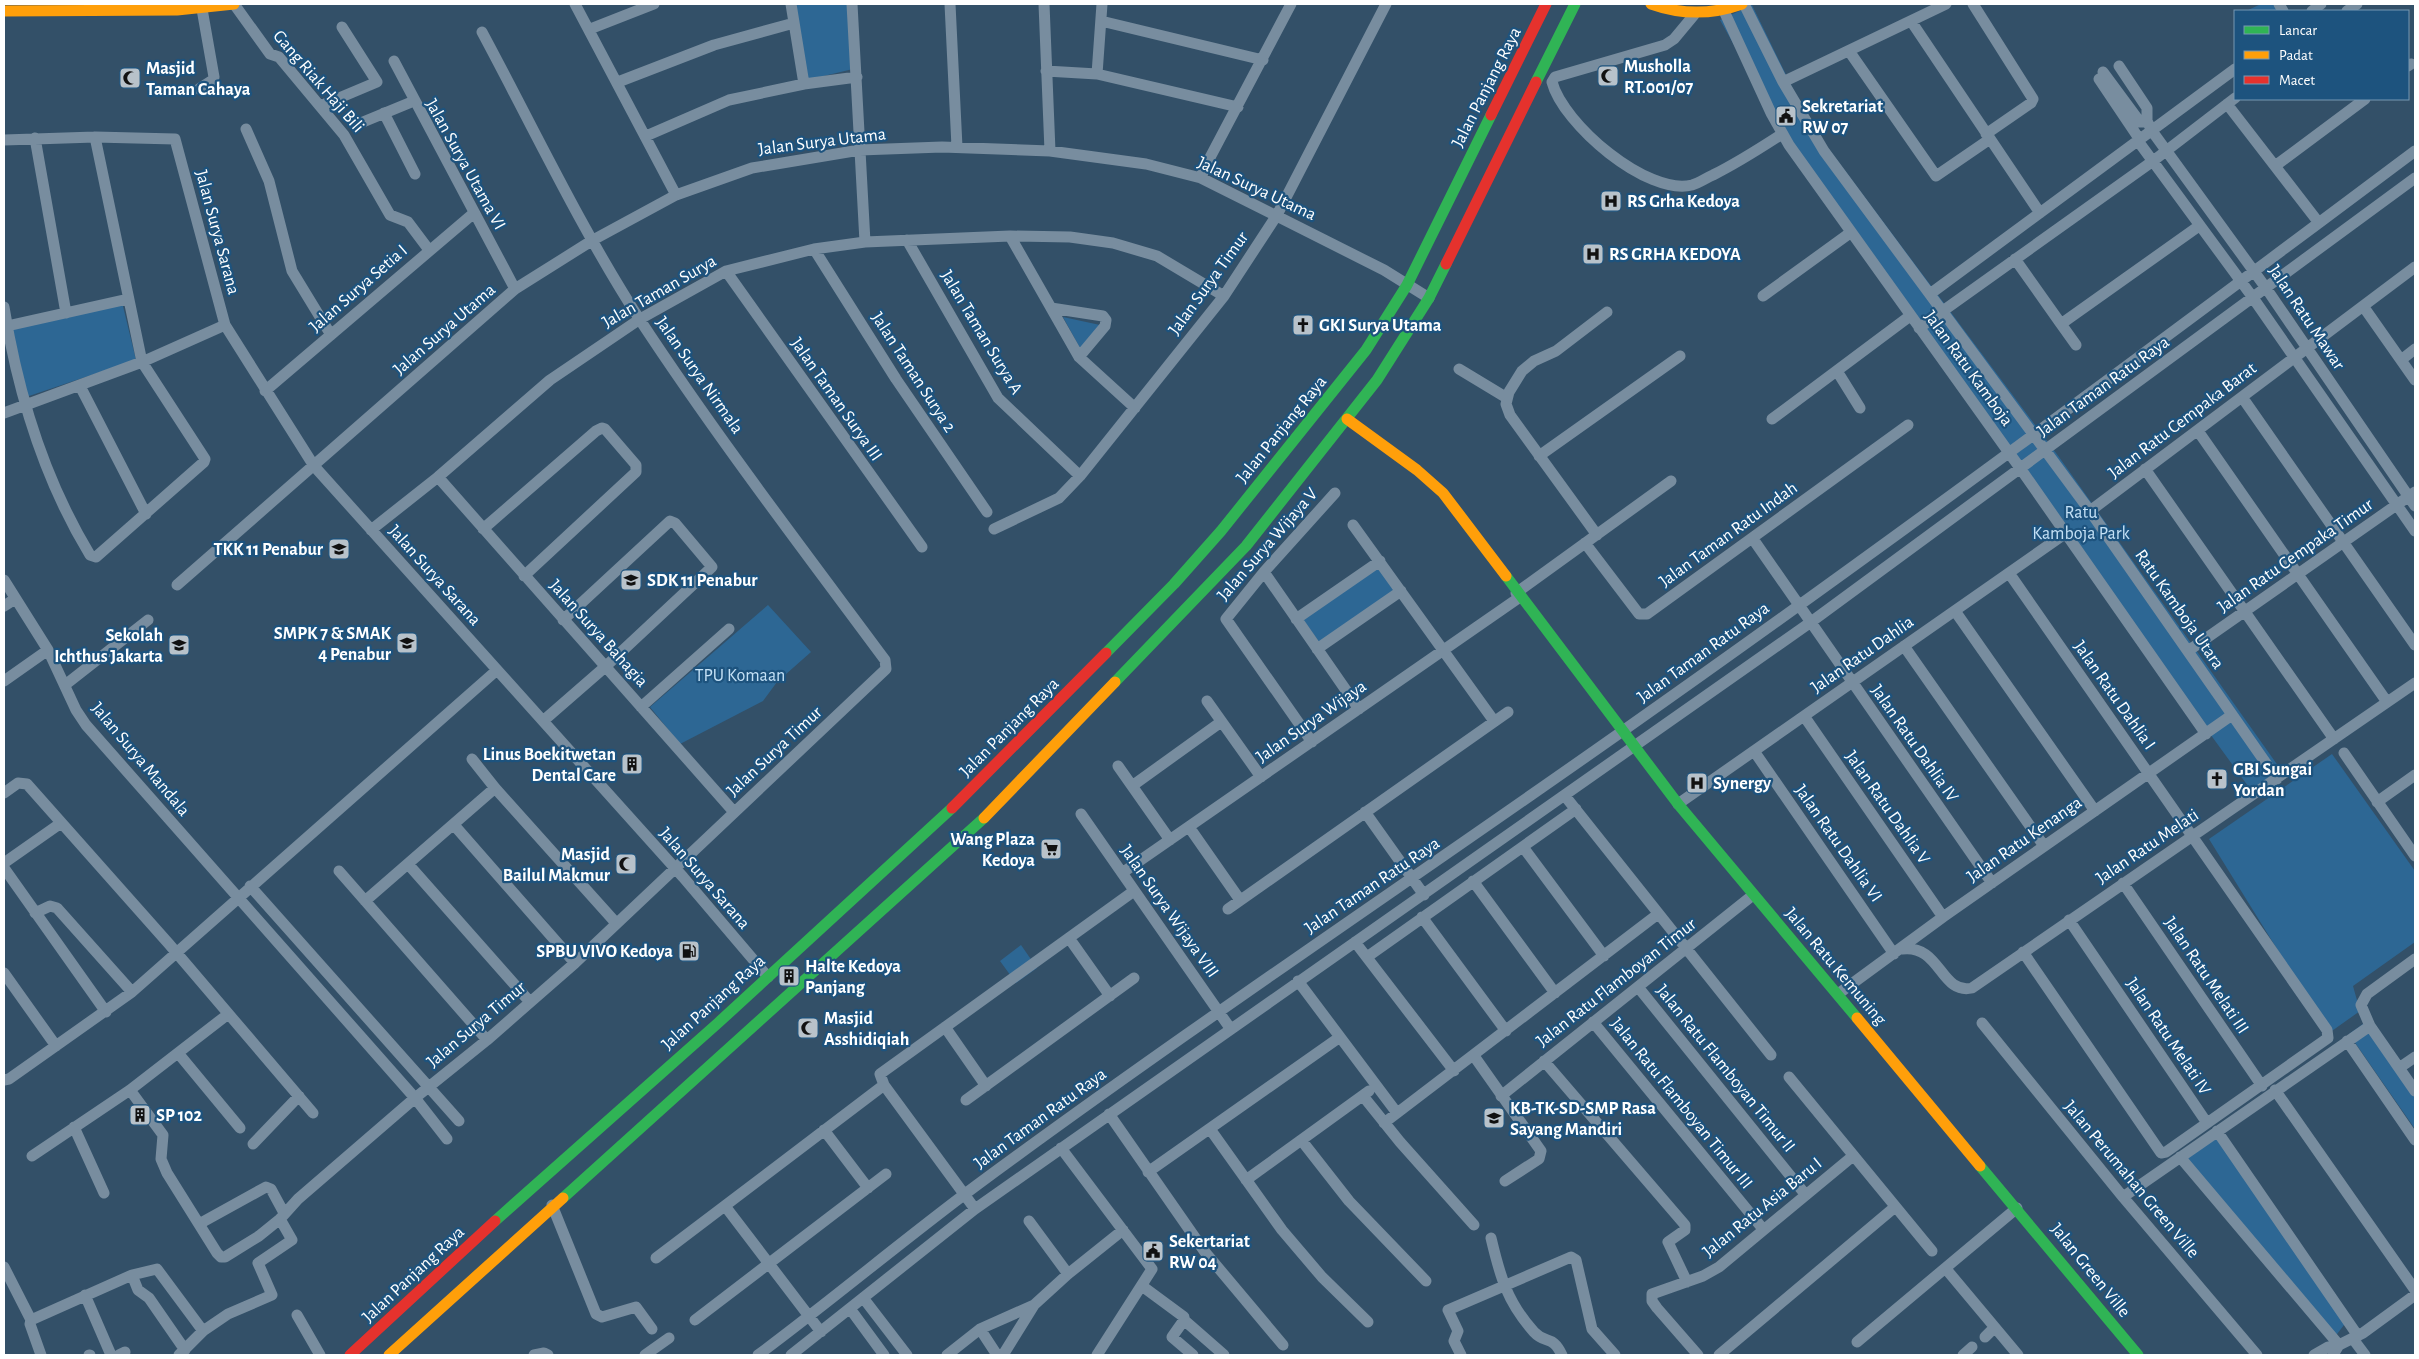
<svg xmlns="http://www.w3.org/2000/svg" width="2419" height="1359" viewBox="0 0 2419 1359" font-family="'Alegreya Sans',sans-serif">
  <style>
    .green { fill: #2d6794 }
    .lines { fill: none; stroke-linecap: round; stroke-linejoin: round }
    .street { stroke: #788d9f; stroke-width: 11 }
    .fast { stroke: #30b455; stroke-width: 11 }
    .slow { stroke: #ff9f0a; stroke-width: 11 }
    .jam { stroke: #e5322d; stroke-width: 11 }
    .labels { text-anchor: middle; stroke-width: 4.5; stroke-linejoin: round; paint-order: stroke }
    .poi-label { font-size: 18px; font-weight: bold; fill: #fff; stroke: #1d537e; text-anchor: start }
    .street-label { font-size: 18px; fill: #fff; stroke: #1d537e }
    .park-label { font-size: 18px; fill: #c4e1f6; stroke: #1d537e }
  </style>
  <rect width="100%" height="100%" fill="#335068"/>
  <path class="green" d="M796 4H847L853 69 807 80Z
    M2261 4H2275L2278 11H2246Z
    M1752 5 1810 124 2059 457 2286 777 2256 797 2063 532 1784 134 1720 20Z
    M122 302 136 360 26 397 10 327Z
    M1063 317 1100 325 1080 348Z
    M1378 567 1396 593 1321 645 1302 618Z
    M768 605 811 652 777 682 763 701 680 744 650 707Z
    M2332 754 2415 871V942L2353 986 2360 1011 2329 1033 2209 839Z
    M1021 945 1037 968 1016 983 1000 961Z
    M2367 1021 2415 1092V1129L2349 1034Z
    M2218 1135 2347 1321 2334 1338 2185 1158Z"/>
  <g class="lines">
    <path class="street" d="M234 4 270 54 279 57 344 135 390 215 408 222 429 250
      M575 4 676 195
      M791 4 804 84
      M852 4 865 242
      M950 4 957 147
      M1044 4 1050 151
      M1744 4 1783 82 1824 151 2090 511 2277 779
      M1973 4 2033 99 2031 103 1986 134
      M2279 4 2283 11
      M1724 11 1771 113 1789 145 2020 468 2206 734
      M2312 11 2321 4
      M2347 11 2357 4
      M1694 15 1674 39 1665 45 1555 77 1552 82C1563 124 1647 196 1692 185 1699 183 1706 178 1713 175 1737 163 1759 149 1782 134
      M1101 21 1263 60
      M1911 21 2040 213
      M590 29 654 4
      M1849 51 1936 176 1990 139
      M394 61 515 289
      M2119 66 2147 108V121L2152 131 2266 288 2415 506
      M2408 66 2411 64
      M1046 71 1097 74 1238 107
      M2103 72 2137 118 2140 122 2147 121
      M1097 74 1102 4
      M2099 79 2140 140
      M618 82 714 45 794 23
      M1783 82 1946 4
      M199 89 213 80 214 77 202 9
      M2227 104 2319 223
      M320 106 377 82 342 27
      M384 113 415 174
      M363 122 414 101
      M246 129 269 181 292 271 331 335
      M646 136 729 100 804 84 857 77
      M35 138 66 313
      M4 140 95 137 175 139 225 325 314 466 683 877 768 977
      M2138 141 2251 295 2415 531
      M2275 166 2365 99
      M1201 178 1205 167 1291 4
      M1010 236 1079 357 1135 408
      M907 240 998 398 1080 476
      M814 249 896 379 987 512
      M2015 259 2061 324 2199 226
      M726 271 922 547
      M1930 294 2235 69
      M1763 296 1850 233
      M2363 306 2415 380
      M4 307C18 394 44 479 90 555L96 557 204 462 205 459 142 362 95 137
      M1051 308 1103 316 1106 320 1105 326 1079 357
      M2061 324 2076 345
      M7 326 128 299
      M1919 328 2153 161 2235 98
      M2401 360 2415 349
      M1459 369 1507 398
      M1837 371 1860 408
      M80 386 146 514
      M265 391 474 213
      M2242 397 2415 645
      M4 413 142 362 225 325
      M1772 419 1910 316
      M2198 431 2387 702
      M1539 456 1680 356
      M2145 469 2334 739
      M438 477 734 812
      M2090 511 2415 267
      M1353 525 1494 721
      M483 529 596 431 602 428 605 429 636 465V472L524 576
      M994 529 1059 498 1080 476 1224 296 1277 215 1386 4
      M371 530 438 477 550 380 640 319 726 271 814 249 865 242 1010 236 1070 237 1113 243 1157 256 1224 296
      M1597 535 1510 415 1506 404 1509 392 1522 371 1534 361 1556 351 1607 312
      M1753 539 1992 883
      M1585 543 1639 614H1647L1908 425
      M1264 572 1359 709
      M2009 573 2327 1030 2328 1038 2166 1152 2161 1153 2023 952
      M4 580 48 650 76 710 86 725 415 1098 447 1139
      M177 585 515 289 593 240 676 195 752 168 860 150 942 147 1050 151 1146 164 1201 178 1384 270 1429 298
      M1516 593 1671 481
      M4 606 15 599
      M1955 611 2095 811
      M1296 619 1380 561
      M1904 646 2044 846
      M1317 649 1401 591
      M2188 651 2415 492
      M4 681 48 650
      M65 685 148 620
      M1207 701 1261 777
      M641 707 729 629
      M1804 716 1943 917
      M543 721 605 667 712 567 675 523 670 521 563 620
      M1312 742 1226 619 1264 572 1335 493
      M1754 751 1894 954
      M2344 753 2415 856
      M472 759 495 788 616 923
      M1118 766 1170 840
      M1132 786 1221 722
      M4 793 18 783 27 784 169 944 313 1113
      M1565 796 1771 1055
      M2377 802 2415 775
      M1678 804 2066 533
      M1365 812 1424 895
      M1081 814 1230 1028
      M454 825 575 963
      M1189 827 1240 900
      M1523 847 1604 956
      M4 863 61 823
      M408 864 530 1002
      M4 868 106 1012
      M339 871 487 1040
      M1122 873 1520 597
      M1473 881 1555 993
      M2123 883 2262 1086
      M250 886 459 1121
      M365 901 495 788
      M1228 909 1508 712
      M35 913 50 906 57 908 132 992
      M1422 917 1506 1031
      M2069 920 2207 1123
      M1069 938 1110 996
      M1355 942 1454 1071
      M1902 949C1941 944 1940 995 1972 988L2415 683
      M1367 957 1576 809
      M2415 959 2367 994 2361 1005 2370 1026 2415 1091
      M4 973 56 1046
      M1298 981 1397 1113
      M1638 987 1805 1194
      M1838 994 1943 917 2232 715
      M1593 1022 1763 1229
      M1982 1023 2123 1197 2257 1355
      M945 1027 986 1086
      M2347 1041 2415 1140
      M178 1053 240 1128
      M1474 1056 1541 1151 1539 1159 1505 1181
      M1544 1061 1685 1225V1230L1668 1242 1687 1282
      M2399 1068 2415 1057
      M1789 1077 1932 1251
      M4 1080 9 1079 132 992 497 670
      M130 1090 163 1135 161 1159 167 1173 217 1253 221 1257H225L259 1236 280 1219 298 1199 415 1098 487 1040 575 963 886 669 885 660C802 548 717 437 640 320 581 229 533 127 482 32
      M2275 1090 2415 1290
      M1363 1096 1400 1142 1474 1225
      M1501 1096 1753 895
      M966 1100 1134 978
      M1109 1114 1205 1252 1283 1345
      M1384 1123 1658 914
      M74 1127 104 1193
      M1210 1129 1282 1230 1322 1277 1368 1322
      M824 1130 868 1188
      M2217 1131 2358 1336
      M1302 1141 1349 1201 1426 1281
      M253 1144 299 1096
      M1061 1148 1152 1269 1097 1355
      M32 1156 130 1090 227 1015
      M2180 1157 2339 1345
      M1148 1172 1340 1037
      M1246 1180 1369 1091
      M2123 1197 2370 1026
      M552 1205 596 1314 602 1317 636 1307 652 1329
      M725 1206 821 1332
      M975 1209 884 1085 880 1074 1134 891
      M1029 1221 1068 1274
      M199 1224 266 1187 271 1189 284 1213
      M1491 1238C1500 1276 1507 1302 1534 1332 1546 1345 1552 1334 1562 1355
      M656 1258 884 1085
      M4 1267 31 1320 30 1324 41 1355
      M1946 1269 2018 1355
      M132 1275 157 1269 203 1331
      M1142 1286 1184 1317V1320L1172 1337 1193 1355
      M85 1295 111 1355
      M864 1299 907 1355
      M851 1310 884 1355
      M297 1315 320 1355
      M31 1320 132 1275 138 1290 149 1298 185 1350
      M695 1320 886 1174
      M1184 1320 1224 1355
      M980 1329 997 1355
      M1985 1337 1994 1328
      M2353 1339 2365 1355
      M1857 1342 2017 1208
      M89 1355H90
      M119 1355 125 1352
      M179 1355 203 1331 228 1314 272 1295 258 1263 292 1240 280 1219
      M534 1355 544 1353 548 1355
      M645 1355 669 1338
      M758 1355C832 1300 903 1240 977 1185 1187 1030 1404 885 1617 735 1887 545 2152 348 2415 151
      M791 1355 975 1209 1811 622 2415 178
      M947 1355 980 1329 1034 1305 1068 1274 1123 1230
      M1003 1355 1034 1305
      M1461 1355 1454 1341 1458 1331 1448 1310 1571 1257 1576 1260 1592 1329 1615 1355
      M1698 1355 1657 1308 1652 1301V1294L1703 1276 1719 1267 1853 1156
      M1719 1355 1895 1207
      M1963 1355 1972 1347
      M2314 1355 2328 1347 2336 1348
      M2333 1355 2339 1345 2363 1333 2415 1295"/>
    <path class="fast" d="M1536 82 1575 4
      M1506 576 1678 804 1857 1018
      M1106 653 1174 584 1221 531 1366 350 1407 285 1491 115
      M1115 682 1246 546 1377 380 1429 298 1446 264
      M1980 1166 2138 1355
      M563 1198 984 818
      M495 1221 718 1023 952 808"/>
    <path class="slow" d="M1651 4C1682 15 1711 15 1742 4
      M4 11 177 10 234 4
      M1347 419 1417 470 1443 493 1506 576
      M984 818 1115 682
      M1857 1018 1980 1166
      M389 1355 563 1198"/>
    <path class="jam" d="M1491 115 1546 4
      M1446 264 1536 82
      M952 808 1106 653
      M350 1355 495 1221"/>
  </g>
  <defs>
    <g id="mosque-square" transform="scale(1.125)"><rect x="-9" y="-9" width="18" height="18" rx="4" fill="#b8c2ca" stroke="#1d537e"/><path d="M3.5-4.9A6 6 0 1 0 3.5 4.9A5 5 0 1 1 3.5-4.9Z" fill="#111"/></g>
    <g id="civic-square" transform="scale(1.125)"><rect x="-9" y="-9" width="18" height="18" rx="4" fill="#b8c2ca" stroke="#1d537e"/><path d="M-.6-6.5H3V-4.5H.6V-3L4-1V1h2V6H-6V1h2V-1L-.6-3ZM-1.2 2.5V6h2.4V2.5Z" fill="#111"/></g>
    <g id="hospital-square" transform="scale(1.125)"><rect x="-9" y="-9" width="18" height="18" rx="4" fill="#b8c2ca" stroke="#1d537e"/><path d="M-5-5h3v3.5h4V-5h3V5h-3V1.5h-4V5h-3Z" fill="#111"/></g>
    <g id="church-square" transform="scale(1.125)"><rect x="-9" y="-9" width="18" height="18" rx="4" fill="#b8c2ca" stroke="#1d537e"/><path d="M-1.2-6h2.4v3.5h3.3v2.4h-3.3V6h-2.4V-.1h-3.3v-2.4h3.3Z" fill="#111"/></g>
    <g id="school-square" transform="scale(1.125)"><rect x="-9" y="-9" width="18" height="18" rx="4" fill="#b8c2ca" stroke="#1d537e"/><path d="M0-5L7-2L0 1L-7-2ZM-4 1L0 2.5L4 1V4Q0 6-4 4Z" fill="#111"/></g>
    <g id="building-square" transform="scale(1.125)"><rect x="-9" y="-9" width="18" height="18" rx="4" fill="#b8c2ca" stroke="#1d537e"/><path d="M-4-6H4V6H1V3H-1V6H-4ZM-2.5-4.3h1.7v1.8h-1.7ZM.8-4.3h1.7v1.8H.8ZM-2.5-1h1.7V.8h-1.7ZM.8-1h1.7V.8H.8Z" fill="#111"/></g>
    <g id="supermarket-square" transform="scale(1.125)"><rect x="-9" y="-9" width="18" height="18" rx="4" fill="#b8c2ca" stroke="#1d537e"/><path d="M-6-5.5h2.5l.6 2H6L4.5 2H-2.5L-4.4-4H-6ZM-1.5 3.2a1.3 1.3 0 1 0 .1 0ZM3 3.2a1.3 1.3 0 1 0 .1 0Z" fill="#111"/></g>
    <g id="fuel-square" transform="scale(1.125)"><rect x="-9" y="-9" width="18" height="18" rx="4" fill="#b8c2ca" stroke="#1d537e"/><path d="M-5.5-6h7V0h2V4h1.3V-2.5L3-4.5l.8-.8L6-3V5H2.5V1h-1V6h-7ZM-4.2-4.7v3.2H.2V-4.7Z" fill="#111"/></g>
  </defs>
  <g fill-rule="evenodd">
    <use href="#mosque-square" x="1608" y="76"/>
    <use href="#mosque-square" x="130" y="78"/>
    <use href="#civic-square" x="1786" y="116"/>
    <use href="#hospital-square" x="1611" y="201"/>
    <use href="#hospital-square" x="1593" y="254"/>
    <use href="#church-square" x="1303" y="325"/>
    <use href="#school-square" x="339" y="549"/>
    <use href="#school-square" x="631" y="580"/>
    <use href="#school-square" x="407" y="643"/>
    <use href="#school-square" x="179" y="645"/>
    <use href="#building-square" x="632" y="764"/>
    <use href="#church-square" x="2217" y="779"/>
    <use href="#hospital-square" x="1697" y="783"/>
    <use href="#supermarket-square" x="1051" y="849"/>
    <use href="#mosque-square" x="626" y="864"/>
    <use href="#fuel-square" x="689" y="951"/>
    <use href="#building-square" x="789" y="976"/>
    <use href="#mosque-square" x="808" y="1028"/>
    <use href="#building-square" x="140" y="1115"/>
    <use href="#school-square" x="1494" y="1118"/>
    <use href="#civic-square" x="1153" y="1251"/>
  </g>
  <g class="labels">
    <g class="poi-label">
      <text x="1624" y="72">Musholla<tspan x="1624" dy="21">RT.001/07</tspan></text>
      <text x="146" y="74">Masjid<tspan x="146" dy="21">Taman Cahaya</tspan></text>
      <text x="1802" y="112">Sekretariat<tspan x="1802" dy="21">RW 07</tspan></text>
      <text x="1627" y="207">RS Grha Kedoya</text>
      <text x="1609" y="260">RS GRHA KEDOYA</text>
      <text x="1319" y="331">GKI Surya Utama</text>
      <text x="323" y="555" text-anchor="end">TKK 11 Penabur</text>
      <text x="647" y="586">SDK 11 Penabur</text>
      <text x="391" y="639" text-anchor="end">SMPK 7 &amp; SMAK<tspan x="391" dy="21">4 Penabur</tspan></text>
      <text x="163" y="641" text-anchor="end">Sekolah<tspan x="163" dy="21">Ichthus Jakarta</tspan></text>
      <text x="616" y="760" text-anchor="end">Linus Boekitwetan<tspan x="616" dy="21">Dental Care</tspan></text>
      <text x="2233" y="775">GBI Sungai<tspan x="2233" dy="21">Yordan</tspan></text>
      <text x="1713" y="789">Synergy</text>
      <text x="1035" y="845" text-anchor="end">Wang Plaza<tspan x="1035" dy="21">Kedoya</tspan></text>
      <text x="610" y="860" text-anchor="end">Masjid<tspan x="610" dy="21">Bailul Makmur</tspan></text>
      <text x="673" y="957" text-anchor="end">SPBU VIVO Kedoya</text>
      <text x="805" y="972">Halte Kedoya<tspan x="805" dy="21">Panjang</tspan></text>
      <text x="824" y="1024">Masjid<tspan x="824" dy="21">Asshidiqiah</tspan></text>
      <text x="1510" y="1114">KB-TK-SD-SMP Rasa<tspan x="1510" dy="21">Sayang Mandiri</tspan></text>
      <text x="156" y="1121">SP 102</text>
      <text x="1169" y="1247">Sekertariat<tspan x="1169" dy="21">RW 04</tspan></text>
    </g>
    <g class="street-label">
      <text transform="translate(319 81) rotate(49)" y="6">Gang Riak Haji Bili</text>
      <text transform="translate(1486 87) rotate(-63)" y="6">Jalan Panjang Raya</text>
      <text transform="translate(822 141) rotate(-7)" y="6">Jalan Surya Utama</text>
      <text transform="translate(466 164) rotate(61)" y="6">Jalan Surya Utama VI</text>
      <text transform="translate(1257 188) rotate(25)" y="6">Jalan Surya Utama</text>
      <text transform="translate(218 232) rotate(75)" y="6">Jalan Surya Sarana</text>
      <text transform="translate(1208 283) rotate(-54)" y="6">Jalan Surya Timur</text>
      <text transform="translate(358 288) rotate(-41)" y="6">Jalan Surya Setia I</text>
      <text transform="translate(659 291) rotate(-30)" y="6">Jalan Taman Surya</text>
      <text transform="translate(2307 317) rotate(56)" y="6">Jalan Ratu Mawar</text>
      <text transform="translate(444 329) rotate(-41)" y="6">Jalan Surya Utama</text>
      <text transform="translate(982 332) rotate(59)" y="6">Jalan Taman Surya A</text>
      <text transform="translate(1969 368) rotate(54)" y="6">Jalan Ratu Kamboja</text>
      <text transform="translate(914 372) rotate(57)" y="6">Jalan Taman Surya 2</text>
      <text transform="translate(700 375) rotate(55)" y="6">Jalan Surya Nirmala</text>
      <text transform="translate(2103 386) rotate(-36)" y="6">Jalan Taman Ratu Raya</text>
      <text transform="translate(837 399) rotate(55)" y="6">Jalan Taman Surya III</text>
      <text transform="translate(2182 420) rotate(-37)" y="6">Jalan Ratu Cempaka Barat</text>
      <text transform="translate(1281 429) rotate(-51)" y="6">Jalan Panjang Raya</text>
      <text transform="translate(1728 534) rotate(-36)" y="6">Jalan Taman Ratu Indah</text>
      <text transform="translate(1267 544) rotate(-49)" y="6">Jalan Surya Wijaya V</text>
      <text transform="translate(2295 555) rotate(-35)" y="6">Jalan Ratu Cempaka Timur</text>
      <text transform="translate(435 575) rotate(48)" y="6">Jalan Surya Sarana</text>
      <text transform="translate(2180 609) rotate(55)" y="6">Ratu Kamboja Utara</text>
      <text transform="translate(599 633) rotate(48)" y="6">Jalan Surya Bahagia</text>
      <text transform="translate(1703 652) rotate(-36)" y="6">Jalan Taman Ratu Raya</text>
      <text transform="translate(1862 654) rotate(-35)" y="6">Jalan Ratu Dahlia</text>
      <text transform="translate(2115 695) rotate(55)" y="6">Jalan Ratu Dahlia I</text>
      <text transform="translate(1311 721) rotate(-35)" y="6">Jalan Surya Wijaya</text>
      <text transform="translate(1009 727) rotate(-45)" y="6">Jalan Panjang Raya</text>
      <text transform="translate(1915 743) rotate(55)" y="6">Jalan Ratu Dahlia IV</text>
      <text transform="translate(774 751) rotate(-43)" y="6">Jalan Surya Timur</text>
      <text transform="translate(141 759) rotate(50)" y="6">Jalan Surya Mandala</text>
      <text transform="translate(1888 807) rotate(55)" y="6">Jalan Ratu Dahlia V</text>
      <text transform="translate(2024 839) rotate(-35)" y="6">Jalan Ratu Kenanga</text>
      <text transform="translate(1839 843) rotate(55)" y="6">Jalan Ratu Dahlia VI</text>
      <text transform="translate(2147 846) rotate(-34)" y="6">Jalan Ratu Melati</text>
      <text transform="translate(705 878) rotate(49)" y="6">Jalan Surya Sarana</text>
      <text transform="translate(1372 885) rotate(-34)" y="6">Jalan Taman Ratu Raya</text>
      <text transform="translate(1170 911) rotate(55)" y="6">Jalan Surya Wijaya VIII</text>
      <text transform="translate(1836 966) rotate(50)" y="6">Jalan Ratu Kemuning</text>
      <text transform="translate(2207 975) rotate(56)" y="6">Jalan Ratu Melati III</text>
      <text transform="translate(1616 982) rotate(-38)" y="6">Jalan Ratu Flamboyan Timur</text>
      <text transform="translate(713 1002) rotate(-42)" y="6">Jalan Panjang Raya</text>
      <text transform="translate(476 1024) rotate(-40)" y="6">Jalan Surya Timur</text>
      <text transform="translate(2169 1036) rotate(56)" y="6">Jalan Ratu Melati IV</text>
      <text transform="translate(1726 1068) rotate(51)" y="6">Jalan Ratu Flamboyan Timur II</text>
      <text transform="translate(1682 1103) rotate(51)" y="6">Jalan Ratu Flamboyan Timur III</text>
      <text transform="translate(1040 1118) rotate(-36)" y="6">Jalan Taman Ratu Raya</text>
      <text transform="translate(2132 1179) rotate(50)" y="6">Jalan Perumahan Green Ville</text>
      <text transform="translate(1762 1207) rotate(-39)" y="6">Jalan Ratu Asia Baru I</text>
      <text transform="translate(2091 1270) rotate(51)" y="6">Jalan Green Ville</text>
      <text transform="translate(413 1274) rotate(-43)" y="6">Jalan Panjang Raya</text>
    </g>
    <g class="park-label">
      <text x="2081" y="518">Ratu<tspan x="2081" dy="21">Kamboja Park</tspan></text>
      <text x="740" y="681">TPU Komaan</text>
    </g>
  </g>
  <rect width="2419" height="1359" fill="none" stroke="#ffffff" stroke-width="10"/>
  <rect x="2234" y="10" width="175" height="90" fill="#1d537e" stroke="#7798b2"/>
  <rect x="2244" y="26" width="25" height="8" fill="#30b455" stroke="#7798b2"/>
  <text x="2279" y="35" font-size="15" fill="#ffffff">Lancar</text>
  <rect x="2244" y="51" width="25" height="8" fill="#ff9f0a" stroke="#7798b2"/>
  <text x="2279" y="60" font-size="15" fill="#ffffff">Padat</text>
  <rect x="2244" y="76" width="25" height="8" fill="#e5322d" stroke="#7798b2"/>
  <text x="2279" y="85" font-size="15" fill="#ffffff">Macet</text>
</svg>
